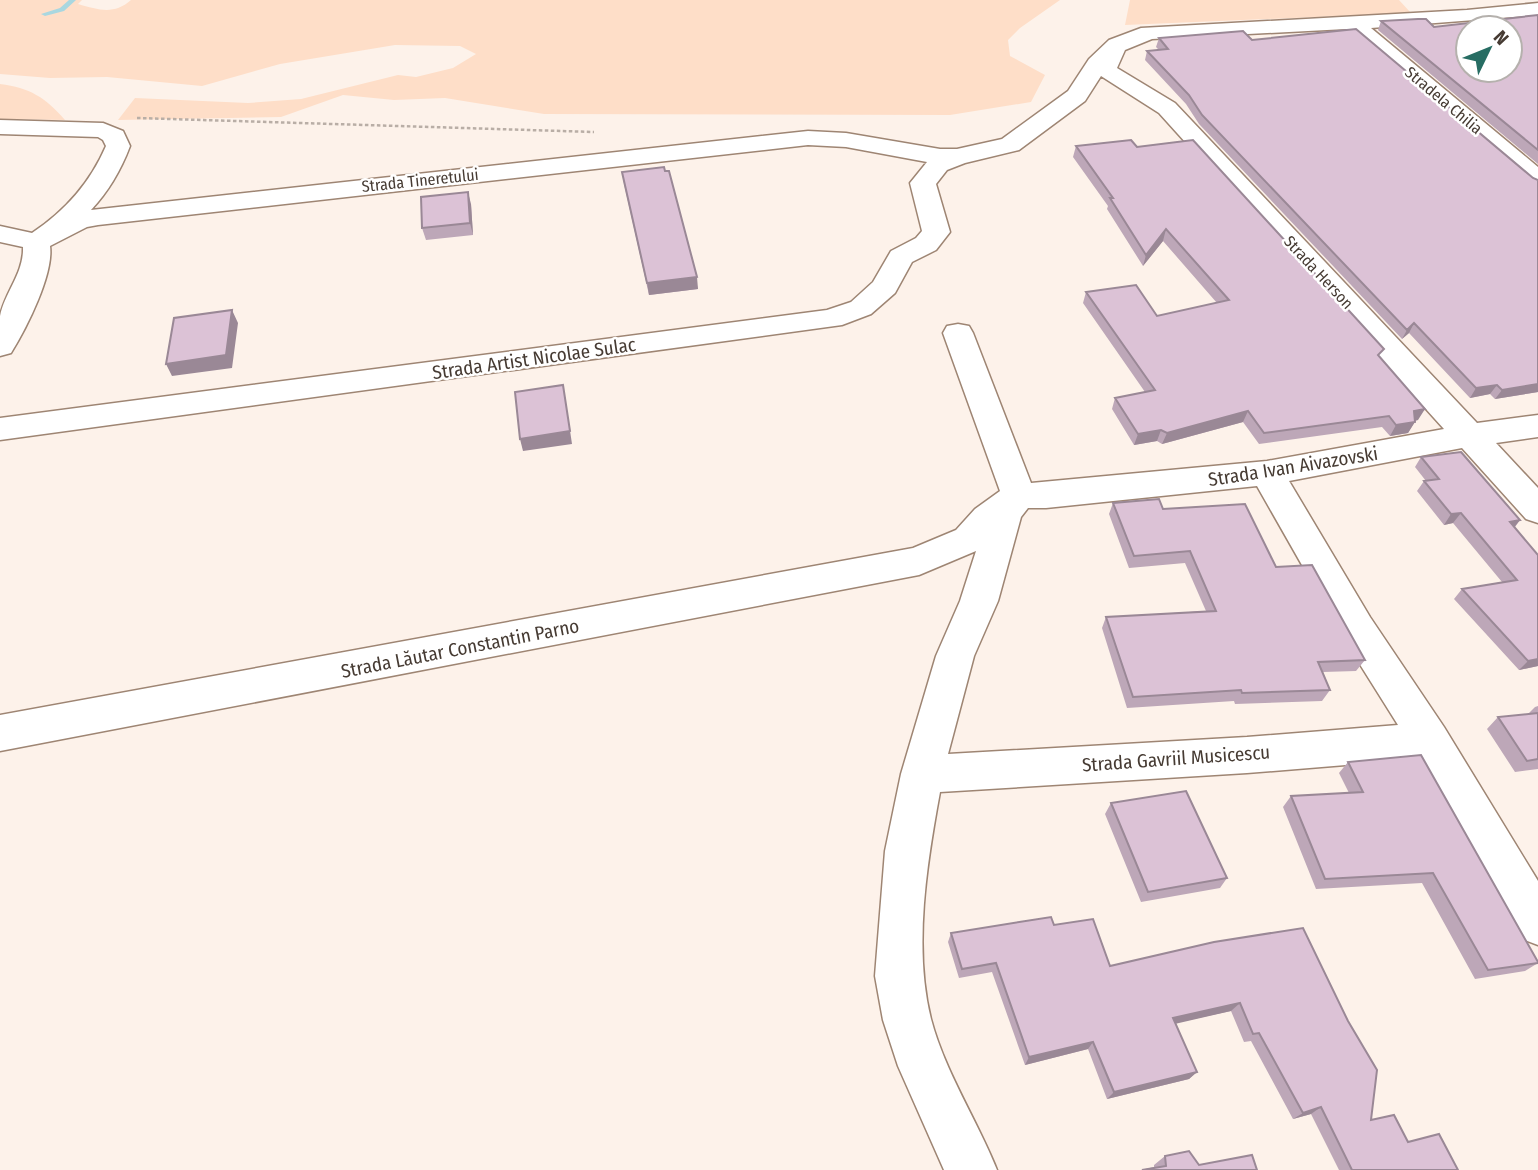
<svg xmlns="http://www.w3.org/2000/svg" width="1538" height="1170" viewBox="0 0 1538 1170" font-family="'Fira Sans Condensed',sans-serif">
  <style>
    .green { fill: #fedec8 }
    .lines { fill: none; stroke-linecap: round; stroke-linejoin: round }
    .stream { fill: #a9d7e0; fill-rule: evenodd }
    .street-casing { stroke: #9e8573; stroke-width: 3 }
    .path { stroke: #b9aea6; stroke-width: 2.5; stroke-dasharray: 3.5 2.5; stroke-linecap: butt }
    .street { fill: #fff; fill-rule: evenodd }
    .wall { fill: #bda7b8 }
    .shaded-wall { fill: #9a8896 }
    .building { fill: #dcc2d6; stroke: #9a8896; stroke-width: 2; fill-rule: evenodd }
    .labels { text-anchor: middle; stroke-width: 5; stroke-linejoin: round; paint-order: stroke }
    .far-street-label { font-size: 16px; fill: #463b33; stroke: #fff }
    .street-label { font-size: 19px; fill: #463b33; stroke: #fff }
  </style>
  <rect width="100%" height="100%" fill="#fdf2ea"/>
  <path class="green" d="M0 0H82L78 4C99 10 114 15 131 0H1060L1020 28 1008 40 1010 56 1045 75 1031 102 950 115 544 114 445 98 394 100 343 95 281 117 118 120 135 98 248 103 301 99 398 75 416 77 453 68 476 54 460 46 395 45 280 64 202 86 107 77 50 78 0 74Z
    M1130 0H1399L1411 13 1125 25Z
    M0 84C30 88 45 97 65 120L0 119Z"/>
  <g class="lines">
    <path class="stream" d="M69 0H76L64 11 45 16 41 14 60 8Z"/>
    <g class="street-casing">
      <path id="street" d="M1538 3V15L1371 28 1538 167V188L1529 185 1346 29 1152 39 1125 50 1117 68 1175 103 1477 423 1538 415V437L1496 443 1538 488V523L1526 519 1462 448 1289 481 1370 617 1444 727 1538 881V945L1522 939 1419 759 1247 773 940 792C927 862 913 948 931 1019 945 1072 977 1120 997 1170H944L898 1066 883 1020 875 976 885 851 901 774 936 656 960 601 976 551 919 575 0 751V715L913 548 956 530 975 509 1000 491 943 333 947 326 958 324 969 326 973 333 1031 483 1267 461 1444 429 1159 113 1101 76 1085 101 1019 150 965 163 947 170 936 184 950 232 936 250 912 262 895 293 871 314 842 325 0 440V418L827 310 851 302 873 282 891 251 916 238 922 231 910 183 927 162 846 147 808 145 98 225 87 227 50 246C54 274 26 329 11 353L0 356C0 343 0 328 0 316 5 292 24 273 23 247L0 242V226L32 233C65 211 90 183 106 146L103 140 98 137 0 134V120L103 123 123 131 130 146C121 170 108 192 91 210L808 131 846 133 940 149H957L1002 139 1068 91 1089 59 1109 40 1141 28 1467 10ZM1257 486 1344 639 1398 725 1247 737 948 754 974 656 998 601 1021 517 1028 508H1046Z"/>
    </g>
    <path class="path" d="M137 118 594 132"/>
    <use href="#street" class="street"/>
  </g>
  <path class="wall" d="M1538 15V164L1378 30 1381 21 1434 27Z
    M1159 38 1252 40 1538 180V392L1495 399 1490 394 1470 398 1409 333 1402 339 1199 124 1186 104 1145 60 1147 51 1159 50 1156 47Z
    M1076 146 1137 147 1380 357 1418 420 1415 421 1408 433 1390 436 1382 427 1259 444 1243 422 1162 444 1157 441 1134 445 1112 409 1115 398 1145 392 1083 303 1086 292 1157 316 1217 303 1163 241 1143 266 1107 209 1108 206 1073 157Z
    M665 171 698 289 649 295 624 184 622 172Z
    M471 204 473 235 426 240 422 228Z
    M1421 457 1520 520 1515 527 1538 666 1519 670 1454 599 1462 589 1502 582 1453 523 1444 525 1417 491 1424 481H1426L1415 467Z
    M1113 503 1163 509 1276 567 1365 660 1356 671 1323 672 1330 690 1322 701 1235 704 1234 701 1127 708 1102 628 1106 617 1206 611 1185 563 1129 568 1109 514Z
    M1538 706V769L1515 772 1487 729 1498 717 1527 715 1535 707Z
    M1348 762 1538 963 1525 971 1475 979 1422 883 1316 889 1283 807 1291 796 1349 793 1339 773Z
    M1111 803 1227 878 1220 888 1141 902 1105 814Z
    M1054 925 1110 966 1214 942 1371 1120 1458 1170H1339L1311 1114 1293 1119 1251 1041 1244 1042 1231 1011 1175 1023 1197 1072 1189 1079 1107 1099 1088 1049 1025 1065 992 972 959 978 948 942 951 933Z
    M1165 1156 1199 1165 1257 1170H1141L1154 1167V1165Z"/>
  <path class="shaded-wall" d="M468 192 471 204 473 235 470 223Z
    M1166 229 1163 241 1143 266 1146 255Z
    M697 277 698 289 649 295 647 283Z
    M232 310 238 323 232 368 172 376 166 364Z
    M1414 323 1409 333 1402 339 1407 330Z
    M1538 384V392L1495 399 1502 390Z
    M1497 385 1490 394 1470 398 1476 388Z
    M565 397 572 444 523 451 520 439Z
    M1425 409 1418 420 1407 422 1414 411Z
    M1248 411 1243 422 1162 444 1167 433Z
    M1415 422 1408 433 1390 436 1396 425Z
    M1161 430 1157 441 1134 445 1138 434Z
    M1461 513 1453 523 1444 525 1451 514Z
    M1520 520 1512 530 1510 522Z
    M1538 659V666L1519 670 1528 661Z
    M1240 1003 1231 1011 1166 1026 1173 1018Z
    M1093 1042 1088 1049 1025 1065 1029 1057Z
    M1197 1072 1189 1079 1107 1099 1114 1092Z
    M1321 1107 1311 1114 1293 1119 1303 1113Z"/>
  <path class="building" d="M1538 15V150L1381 21 1418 19H1426L1434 27ZM1468 28H1510V70H1468Z
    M1356 29 1533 178 1538 180V384L1502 390 1497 385 1476 388 1414 323 1407 330 1202 115 1189 95 1147 51 1168 49 1159 38 1243 31 1252 40Z
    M1131 140 1137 147 1193 140 1384 349 1378 355 1425 409 1414 411 1415 422 1396 425 1389 416 1264 433 1248 411 1167 433 1161 430 1138 434 1115 398 1155 390 1086 292 1136 285 1157 316 1229 300 1166 229 1146 255 1110 198H1113L1076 146Z
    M664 167 665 171H669L697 277 647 283 622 172Z
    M468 192 470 223 422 228 421 197Z
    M232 310 226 355 166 364 174 318Z
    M563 385 570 431 520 439 515 392Z
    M1461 452 1520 520 1510 522 1538 555V659L1528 661 1462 589 1517 580 1461 513 1451 514 1424 481 1439 479 1421 457Z
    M1159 499 1163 509 1245 504 1276 567 1312 565 1365 660 1318 662 1330 690 1242 693 1241 690 1133 697 1106 617 1216 611 1190 551 1134 556 1113 503Z
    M1538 713V759L1527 761 1498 717Z
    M1421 755 1538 962V963L1488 970 1433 873 1325 879 1291 796 1363 792 1348 762Z
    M1186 791 1227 878 1148 892 1111 803Z
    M1051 917 1054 925 1093 919 1110 966 1214 942 1303 928 1348 1021 1377 1070 1371 1120 1394 1115 1408 1142 1439 1134 1458 1170H1352L1321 1107 1303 1113 1259 1033 1253 1034 1240 1003 1173 1018 1197 1072 1114 1092 1093 1042 1029 1057 996 963 962 969 951 933Z
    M1189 1151 1199 1165 1252 1155 1257 1170H1142L1166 1166 1165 1156Z"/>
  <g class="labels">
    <g class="far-street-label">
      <text transform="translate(1444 100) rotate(40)" y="6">Stradela Chilia</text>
      <text transform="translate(420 180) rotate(-6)" y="6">Strada Tineretului</text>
      <text transform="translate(1319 272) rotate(47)" y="6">Strada Herson</text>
    </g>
    <g class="street-label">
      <text transform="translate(534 358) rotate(-8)" y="7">Strada Artist Nicolae Sulac</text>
      <text transform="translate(1293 466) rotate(-9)" y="7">Strada Ivan Aivazovski</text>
      <text transform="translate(460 648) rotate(-11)" y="7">Strada Lăutar Constantin Parno</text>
      <text transform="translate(1176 758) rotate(-4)" y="7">Strada Gavriil Musicescu</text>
    </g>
  </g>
  <g transform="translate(1489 49) rotate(47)"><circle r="33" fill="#ffffff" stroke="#b5b1ad" stroke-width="2"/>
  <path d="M0-5L12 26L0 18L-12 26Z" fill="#276d63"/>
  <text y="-10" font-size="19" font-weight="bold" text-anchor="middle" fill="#463b33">N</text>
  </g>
</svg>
